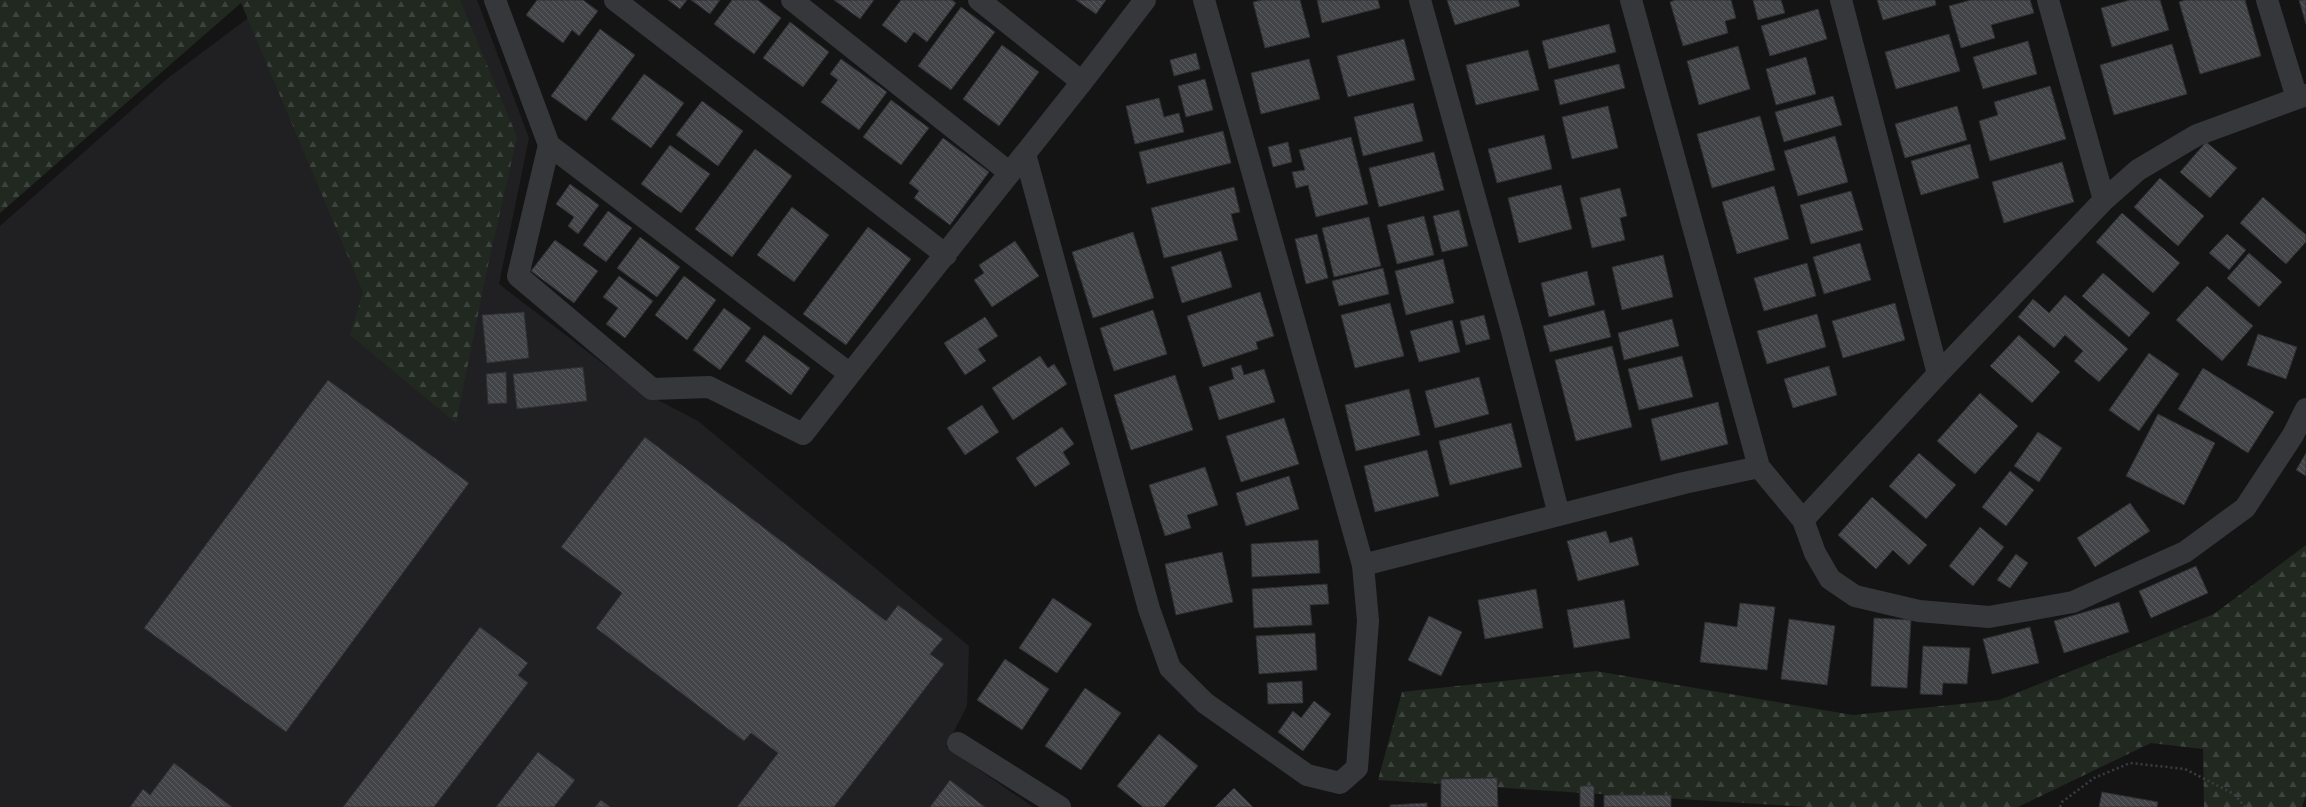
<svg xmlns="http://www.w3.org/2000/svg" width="2306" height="807" viewBox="0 0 2306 807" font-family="'IBM Plex Sans',sans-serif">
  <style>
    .built { fill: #202022 }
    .forest { fill: url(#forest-firs) }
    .building { fill: url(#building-back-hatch); stroke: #2e2f31 }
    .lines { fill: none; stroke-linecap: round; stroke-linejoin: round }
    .path { stroke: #3b3e41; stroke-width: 2.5; stroke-dasharray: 2 3; stroke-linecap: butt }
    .minor { stroke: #35373a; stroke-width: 22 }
  </style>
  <defs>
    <pattern id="forest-firs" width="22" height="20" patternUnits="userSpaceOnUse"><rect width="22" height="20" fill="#202820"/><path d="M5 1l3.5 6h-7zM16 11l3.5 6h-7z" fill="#3d443e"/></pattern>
    <pattern id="building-back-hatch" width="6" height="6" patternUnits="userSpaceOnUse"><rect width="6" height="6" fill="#434448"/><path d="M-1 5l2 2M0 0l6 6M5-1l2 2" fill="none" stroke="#5b5c60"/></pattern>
  </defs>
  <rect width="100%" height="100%" fill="#141415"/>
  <path class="built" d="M272 0H477L529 138 499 284 635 388 698 421 969 646 967 706 946 747 1033 807H0V226L168 78Z"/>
  <path class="forest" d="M0 0H460L517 137 488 265 456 423 350 335 363 292 241 3 0 213Z
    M2306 545V795L2302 807H2204L2203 749 2151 743 2018 807H1808L1378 780 1402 692 1596 671 1853 715 1999 700 2214 614Z"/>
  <path class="building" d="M537 0H583L598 11 579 36 572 30 563 43 526 15Z
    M668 0H687L680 9Z
    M691 0H720L710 14Z
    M732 0H758L781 18 754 54 714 24Z
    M834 0H874L860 19Z
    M901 0H952L956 3 927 42 914 32 906 43 882 25Z
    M1076 0H1106L1096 14Z
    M1262 0H1300L1310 37 1265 48 1253 2Z
    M1317 0H1378L1380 8 1322 23Z
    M1447 0H1518L1520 6 1455 25Z
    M1675 0H1731L1736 18 1725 21 1728 33 1683 46 1670 2Z
    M1753 0H1781L1785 13 1758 20Z
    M1877 0H1935L1936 5 1883 20Z
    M1971 0H2030L2034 13 1991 25 1995 38 1961 48 1949 6Z
    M2130 0H2160L2169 30 2112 47 2101 8Z
    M2185 0H2245L2261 56 2200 74 2179 2Z
    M2299 0H2306V24Z
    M961 7 995 32 951 90 918 66Z
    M1818 9 1827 39 1770 56 1761 26Z
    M790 22 829 52 803 87 763 58Z
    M1609 24 1616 52 1549 69 1542 41Z
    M600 29 635 55 586 121 551 96Z
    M1949 34 1960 71 1896 89 1885 52Z
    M1404 39 1415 80 1348 97 1337 56Z
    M2028 41 2037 74 1983 89 1973 57Z
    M2172 44 2187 94 2114 115 2100 65Z
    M1002 45 1039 72 999 126 963 99Z
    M1738 46 1750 89 1699 105 1687 61Z
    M1528 50 1539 90 1476 105 1466 65Z
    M1196 53 1200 69 1174 76 1170 60Z
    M1806 57 1816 94 1776 105 1766 69Z
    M841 59 887 92 859 130 821 102 838 80 830 74Z
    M1309 59 1320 99 1261 114 1251 73Z
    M1619 64 1625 88 1560 105 1554 80Z
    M644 74 684 103 651 148 611 119Z
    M1205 79 1213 110 1186 117 1178 86Z
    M2050 86 2066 139 1990 161 1979 121 1998 115 1994 102Z
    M1833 96 1842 125 1784 142 1775 112Z
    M1159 98 1164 117 1179 113 1184 132 1135 144 1126 106Z
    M891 100 929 128 901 165 863 137Z
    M702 101 743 131 718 166 676 135Z
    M1413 103 1423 141 1363 156 1354 117Z
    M1608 106 1618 148 1572 159 1562 117Z
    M1957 106 1967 140 1905 158 1895 124Z
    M1760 116 1775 170 1712 188 1697 134Z
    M1223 131 1231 163 1147 184 1139 152Z
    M1544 135 1552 169 1497 183 1488 149Z
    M1835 136 1848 182 1798 196 1784 151Z
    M1351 137 1368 204 1316 217 1308 185 1296 188 1292 172 1305 170 1299 150Z
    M943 138 989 172 950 225 914 198 919 191 909 183Z
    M1288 142 1292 162 1273 167 1268 147Z
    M2206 142 2237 168 2210 198 2180 172Z
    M1970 144 1979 178 1921 195 1911 161Z
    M670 145 710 174 681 213 641 184Z
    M755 149 792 176 732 257 695 229Z
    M1434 152 1444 190 1379 207 1369 168Z
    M2062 162 2074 202 2004 223 1992 182Z
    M2160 178 2204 216 2178 246 2134 207Z
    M570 184 599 205 578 234 568 226 574 217 556 204Z
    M1561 185 1572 229 1519 243 1508 198Z
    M1774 186 1789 239 1737 254 1722 202Z
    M1234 187 1240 212 1231 214 1238 240 1164 258 1151 208Z
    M1620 188 1627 216 1620 218 1625 240 1592 248 1580 198Z
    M1851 191 1863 230 1811 244 1800 205Z
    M2263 197 2306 235V242L2286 264 2240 223Z
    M792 207 829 235 794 282 757 255Z
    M1459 210 1468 246 1442 252 1433 216Z
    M608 211 632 228 606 262 583 245Z
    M2122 213 2180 263 2153 293 2096 242Z
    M1424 216 1434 255 1397 264 1387 225Z
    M1369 217 1381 266 1334 277 1322 228Z
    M868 227 911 259 846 345 803 314Z
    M1133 232 1154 298 1093 318 1072 252Z
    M1317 234 1328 278 1306 284 1295 239Z
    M2227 234 2246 250 2229 270 2209 253Z
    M640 237 680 267 657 297 617 268Z
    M555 240 598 271 574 303 531 271Z
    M1015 241 1039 276 992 307 974 280 984 273 979 265Z
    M1860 243 1871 280 1824 294 1813 257Z
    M1221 251 1232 287 1182 303 1171 267Z
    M2249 253 2282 282 2259 307 2227 278Z
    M1663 255 1673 297 1622 310 1612 267Z
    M1443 259 1454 303 1406 315 1395 271Z
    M1807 263 1816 296 1764 311 1754 278Z
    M1383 268 1389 294 1339 306 1332 281Z
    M1587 271 1595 305 1549 317 1541 283Z
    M2103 273 2150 313 2129 337 2082 296Z
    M619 276 653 301 625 338 606 324 618 308 603 297Z
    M684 276 716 300 687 340 655 315Z
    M2207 286 2253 326 2222 361 2176 320Z
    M1260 292 1274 336 1256 342 1258 349 1203 367 1187 316Z
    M2065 295 2128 349 2099 382 2074 361 2083 351 2065 335 2054 348 2018 317 2033 299 2049 313Z
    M1390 303 1404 356 1355 368 1341 315Z
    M1895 303 1905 340 1843 358 1832 321Z
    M724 308 751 328 720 370 693 350Z
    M1153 310 1167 354 1114 371 1100 328Z
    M1604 310 1611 337 1550 352 1543 326Z
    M524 312 529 358 487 363 482 315Z
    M1817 314 1826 347 1767 364 1757 331Z
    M1484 315 1490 339 1466 345 1460 321Z
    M985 317 998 336 978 349 986 361 965 375 944 343Z
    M1672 319 1679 346 1624 360 1618 333Z
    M1452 320 1460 352 1419 362 1410 331Z
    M2258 334 2297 347 2286 379 2247 365Z
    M764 335 810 368 791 395 745 361Z
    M2019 335 2060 372 2032 403 1990 366Z
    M1612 346 1632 427 1576 441 1555 360Z
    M2149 353 2179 374 2139 431 2109 410Z
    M1040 356 1048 368 1054 364 1067 384 1013 420 992 388Z
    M1682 356 1693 397 1639 410 1628 369Z
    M1241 365 1244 375 1264 369 1275 402 1219 420 1209 387 1234 379 1231 368Z
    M1829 366 1837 395 1793 408 1784 379Z
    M583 367 587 401 517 409 513 374Z
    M2203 368 2274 412 2248 453 2178 409Z
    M506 372 507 403 488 404 486 374Z
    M1175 375 1193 430 1131 450 1114 395Z
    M1479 377 1489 414 1435 428 1425 391Z
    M328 380 469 483 286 732 144 628Z
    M1409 389 1420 435 1356 451 1345 405Z
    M1980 393 2018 426 1975 474 1937 441Z
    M1718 402 1728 444 1661 461 1651 419Z
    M982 405 999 432 965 455 947 428Z
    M2158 414 2215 443 2184 505 2126 476Z
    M1284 418 1299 464 1241 482 1226 436Z
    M1511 423 1522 467 1450 485 1439 441Z
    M1062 427 1074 444 1063 452 1070 464 1035 487 1016 458Z
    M2038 432 2062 448 2039 482 2014 466Z
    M645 437 886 621 898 605 943 639 930 654 944 664 834 807H737L778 753 751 733 744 741 596 628 622 593 561 547Z
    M1427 450 1439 496 1375 512 1364 466Z
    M1919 453 1956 485 1926 519 1889 486Z
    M2306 453V476L2296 470Z
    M1205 467 1218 505 1187 515 1191 528 1165 536 1149 485Z
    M2010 471 2034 490 2006 526 1982 507Z
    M1289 476 1299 509 1246 526 1236 493Z
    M1872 497 1927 545 1909 565 1893 550 1876 569 1838 535Z
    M2130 503 2150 531 2095 567 2077 538Z
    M1980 527 2004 547 1973 586 1949 566Z
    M1606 531 1610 543 1632 537 1639 565 1578 581 1567 541Z
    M1318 540 1320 573 1252 577 1251 544Z
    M1222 552 1233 602 1176 615 1165 564Z
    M2016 554 2028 563 2010 588 1997 580Z
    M2196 566 2208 593 2151 618 2139 591Z
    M1327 584 1329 604 1310 605 1312 625 1254 628 1252 589Z
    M1536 589 1543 628 1485 639 1478 600Z
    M1053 598 1092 624 1057 673 1019 648Z
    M1624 600 1630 638 1574 648 1567 610Z
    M2119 602 2129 632 2064 653 2054 621Z
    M1740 603 1775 607 1767 670 1700 662 1705 622 1737 627Z
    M1429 616 1462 632 1441 676 1408 660Z
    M1874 618 1911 620 1907 688 1871 686Z
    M1789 619 1835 626 1827 685 1781 679Z
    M480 627 528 663 518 675 528 683 434 807H343Z
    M2030 627 2039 663 1992 674 1983 639Z
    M1315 633 1317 670 1259 674 1256 636Z
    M1923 646 1970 648 1967 684 1943 683 1942 695 1920 694Z
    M1005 659 1049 689 1022 730 977 700Z
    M1302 681 1303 703 1268 704 1267 683Z
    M1085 688 1121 713 1081 770 1045 746Z
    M1314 701 1331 714 1303 751 1278 732 1293 711 1301 718Z
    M1159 734 1198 766 1164 807H1143L1117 786Z
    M538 752 575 780 554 807H496Z
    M174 763 232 807H130L143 789 150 795Z
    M1497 778 1498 807H1441V779Z
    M950 780 985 807H930Z
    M1580 786H1594V807H1580Z
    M1234 788 1253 807H1215Z
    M2102 792 2158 802 2157 807H2099Z
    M1604 795H1671V807H1604Z
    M601 800 610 807H595Z
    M1427 803V807H1390V805Z"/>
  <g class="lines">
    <path class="path" d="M2060 807 2062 802 2094 778 2130 763 2185 769 2234 794 2245 807"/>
    <path class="minor" d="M495 0 549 145 850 374 1082 82 1145 0
      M615 0 946 255
      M792 0 1010 173
      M979 0 1082 82
      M1420 0 1512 331 1559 515
      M1631 0 1759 467 1803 520 1815 553 1830 579 1855 596 1919 611 1989 617 2073 602 2185 552 2245 508 2293 435 2306 409
      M1841 0 1938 374
      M2048 0 2104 200
      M2267 0 2297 98
      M549 145 518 276 652 389 709 387 803 434 850 374
      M1025 154 1149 609 1170 668 1205 703 1307 775 1340 783 1357 768 1368 621 1363 565 1204 0
      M1803 520 1938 374 2104 200 2138 170 2197 135 2306 95
      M1363 565 1684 483 1759 467
      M958 743 1060 807"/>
  </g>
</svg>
